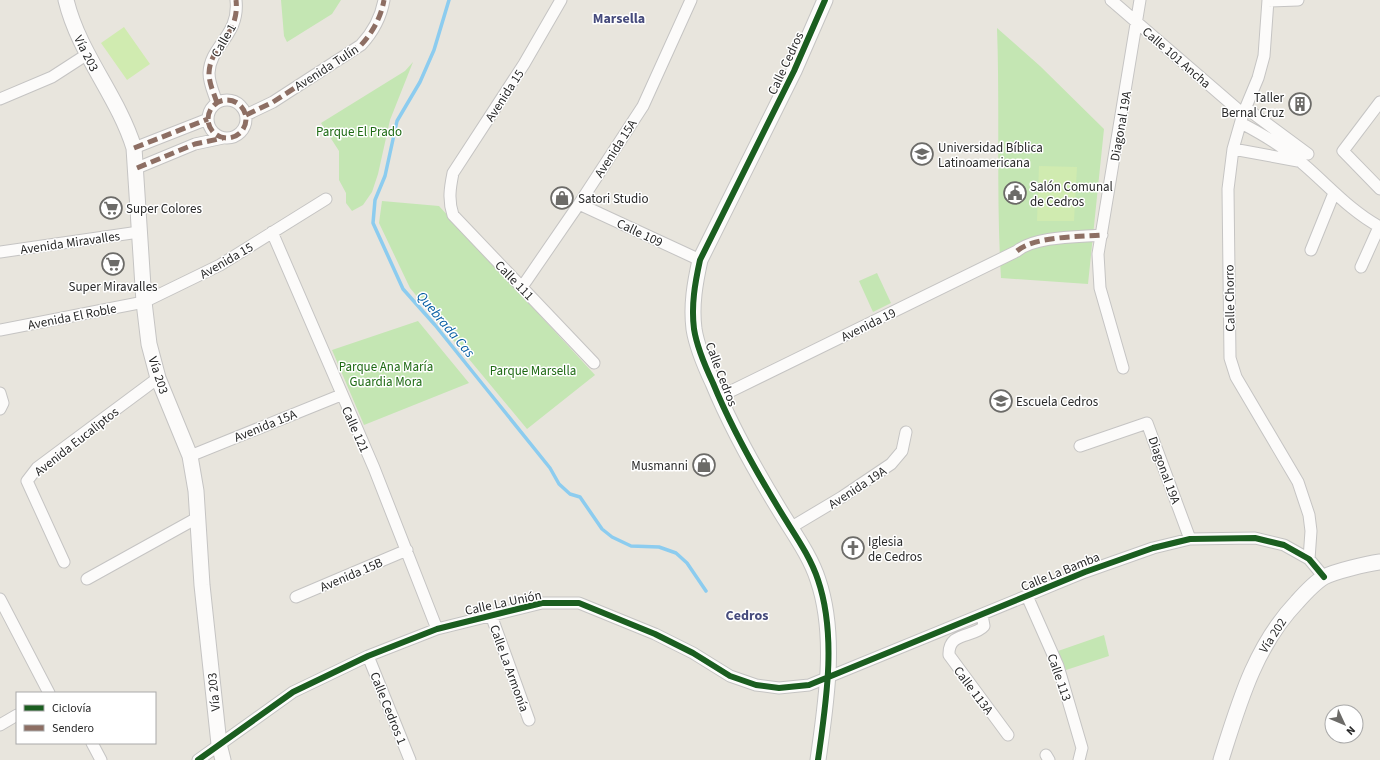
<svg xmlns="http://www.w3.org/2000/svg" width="1380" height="760" viewBox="0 0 1380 760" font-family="'Source Sans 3',sans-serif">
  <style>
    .green { fill: #c4e6b3 }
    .pitch { fill: #d0ebb0 }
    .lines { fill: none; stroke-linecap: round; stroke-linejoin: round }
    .stream { stroke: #8cccef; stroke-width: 3.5 }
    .street-casing { stroke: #c5c4c3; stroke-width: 13 }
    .secondary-casing { stroke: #c5c4c3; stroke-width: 17 }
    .street { stroke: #fcfbfa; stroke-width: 11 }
    .secondary { stroke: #fcfbfa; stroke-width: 15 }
    .quiet { stroke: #8d6e63; stroke-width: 5; stroke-dasharray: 10 5; stroke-linecap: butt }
    .cycleway-casing { stroke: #fff; stroke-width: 8 }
    .cycleway { stroke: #1b5e20; stroke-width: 6 }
    .labels { text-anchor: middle; stroke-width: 3; stroke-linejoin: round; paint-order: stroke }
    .street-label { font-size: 13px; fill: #292929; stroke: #fff }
    .poi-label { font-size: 13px; fill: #292929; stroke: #fff; text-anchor: start }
    .park-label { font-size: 13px; fill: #1e6a14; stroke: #fff }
    .neighbourhood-label { font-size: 14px; font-weight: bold; fill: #464b7c; stroke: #fff }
    .water-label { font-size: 14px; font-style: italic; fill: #045ca2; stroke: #fff }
  </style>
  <rect width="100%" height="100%" fill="#e8e5dd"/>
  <path class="green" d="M281 0H341L332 14 287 42 284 36Z
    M997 28 1040 66 1104 129 1088 284 1001 278C996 195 1000 111 997 28Z
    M413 62 390 120 378 174 372 192 363 205 352 211 346 203V193L339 180V151L321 123 405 71Z
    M382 201 439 206 595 375 527 429 410 288 379 223Z
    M877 273 891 303 873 312 859 281Z
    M418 321 469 383 364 425 332 350Z
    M1104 635 1109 656 1066 670 1058 651Z"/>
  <path class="pitch" d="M124 27 150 64 127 80 101 43Z
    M1039 166 1077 167 1074 221H1037Z"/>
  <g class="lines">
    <path class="stream" d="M449 0 434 50 420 82 397 121 385 176 375 200 373 223 403 289 435 325 488 391 550 468 559 484 570 494 580 497 602 529 612 537 631 546 659 547 676 553 687 563 706 591"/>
    <g class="street-casing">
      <path id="street" d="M561 0 524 64 453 173C450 188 448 200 453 215L594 363
        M1111 0 1243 114
        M1268 0 1264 56 1258 78 1243 114 1233 149 1228 189 1230 358 1236 377 1298 482 1309 515 1311 531 1309 559
        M1268 1 1298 0
        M0 99 52 77 86 55
        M208 119a19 19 0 1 1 38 0a19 19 0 1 1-38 0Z
        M1380 102 1343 151 1380 189
        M217 103C214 93 209 84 209 73 210 45 240 36 236 0
        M1246 108 1308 154
        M246 115 273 102 361 45C373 32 381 17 384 0
        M1241 123C1262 134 1284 147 1302 163 1328 185 1350 211 1380 227
        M134 148 208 119
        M1233 149 1298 161
        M137 168 195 144 223 138
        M579 204 700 260
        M272 232 374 468 437 629
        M1311 250 1334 193
        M0 252 139 232
        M1361 267 1379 227
        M522 287 579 204 643 106 691 0
        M0 330 144 302 220 265 326 199
        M1123 368 1100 288 1098 254 1140 0
        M0 393 3 403 0 409
        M719 397 1017 251C1035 236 1078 237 1102 235
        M1080 446 1147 423 1190 539
        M190 456 341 395
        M790 528 842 497 891 464 902 451 906 432
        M64 562 27 481 37 468 158 378
        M87 579 197 518
        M1027 596 1058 666 1082 748 1079 760
        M296 597 407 550
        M0 599 49 693
        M491 615 529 720
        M982 615 984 626C974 638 948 631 949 655L1008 735
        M368 656 410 760
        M0 725 17 715
        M92 743 101 760
        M1046 755 1049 760
        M198 760 293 692 368 656 437 629 542 603H579L655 634 693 653 730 676 756 685 779 688 809 685 1085 572 1153 548 1190 539 1255 538 1284 545 1309 559 1324 577"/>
    </g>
    <g class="secondary-casing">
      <path id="secondary" d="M66 0C79 54 118 96 134 148L144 302 149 344 158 378 190 456 196 491 202 585 219 744 223 760
        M818 760C826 703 837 636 818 580 810 555 792 531 779 509 754 468 731 427 713 383 705 366 697 348 694 329 691 305 695 283 700 260L794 71 825 0
        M1221 760C1239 703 1255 646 1297 602 1305 593 1314 583 1324 577 1336 571 1366 564 1380 562"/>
    </g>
    <use href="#street" class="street"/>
    <use href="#secondary" class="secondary"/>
    <path class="quiet" d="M208 119a19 19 0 1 1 38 0a19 19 0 1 1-38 0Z
      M217 103C214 93 209 84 209 73 210 45 240 36 236 0
      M246 115 273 102 361 45C373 32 381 17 384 0
      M134 148 208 119
      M137 168 195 144 223 138
      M1017 251C1035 236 1078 237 1102 235"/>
    <g class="cycleway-casing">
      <path id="cycleway" d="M198 760 293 692 368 656 437 629 542 603H579L655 634 693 653 730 676 756 685 779 688 809 685 1085 572 1153 548 1190 539 1255 538 1284 545 1309 559 1324 577
        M818 760C826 703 837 636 818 580 810 555 792 531 779 509 754 468 731 427 713 383 705 366 697 348 694 329 691 305 695 283 700 260L794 71 825 0"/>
    </g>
    <use href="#cycleway" class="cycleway"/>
  </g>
  <defs>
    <g id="building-ring" transform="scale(1.15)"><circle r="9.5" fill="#fff" stroke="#6c6b68" stroke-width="1.5"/><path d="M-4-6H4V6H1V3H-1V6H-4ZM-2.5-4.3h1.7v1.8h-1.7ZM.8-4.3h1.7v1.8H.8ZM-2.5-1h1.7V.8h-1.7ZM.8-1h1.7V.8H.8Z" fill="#6c6b68"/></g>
    <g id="university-ring" transform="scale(1.15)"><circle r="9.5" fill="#fff" stroke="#6c6b68" stroke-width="1.5"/><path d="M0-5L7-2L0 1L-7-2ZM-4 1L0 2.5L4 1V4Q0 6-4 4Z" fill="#6c6b68"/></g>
    <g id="civic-ring" transform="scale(1.15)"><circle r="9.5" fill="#fff" stroke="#6c6b68" stroke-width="1.5"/><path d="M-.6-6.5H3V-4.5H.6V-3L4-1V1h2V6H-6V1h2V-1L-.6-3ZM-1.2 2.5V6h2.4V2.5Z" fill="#6c6b68"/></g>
    <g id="shop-ring" transform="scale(1.15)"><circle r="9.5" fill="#fff" stroke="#6c6b68" stroke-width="1.5"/><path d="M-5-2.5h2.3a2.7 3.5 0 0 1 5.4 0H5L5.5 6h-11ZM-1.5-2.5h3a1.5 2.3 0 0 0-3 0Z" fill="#6c6b68"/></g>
    <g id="supermarket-ring" transform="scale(1.15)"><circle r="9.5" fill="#fff" stroke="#6c6b68" stroke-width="1.5"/><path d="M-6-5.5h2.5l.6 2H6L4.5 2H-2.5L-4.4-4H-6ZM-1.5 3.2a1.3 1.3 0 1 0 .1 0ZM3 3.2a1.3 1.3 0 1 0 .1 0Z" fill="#6c6b68"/></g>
    <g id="school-ring" transform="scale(1.15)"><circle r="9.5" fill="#fff" stroke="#6c6b68" stroke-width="1.5"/><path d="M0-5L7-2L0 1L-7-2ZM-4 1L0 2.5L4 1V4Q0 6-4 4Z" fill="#6c6b68"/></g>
    <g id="church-ring" transform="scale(1.15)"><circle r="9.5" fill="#fff" stroke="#6c6b68" stroke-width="1.5"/><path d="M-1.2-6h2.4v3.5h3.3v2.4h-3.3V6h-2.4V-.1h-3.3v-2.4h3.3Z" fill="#6c6b68"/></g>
  </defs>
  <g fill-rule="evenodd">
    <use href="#building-ring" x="1300" y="104"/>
    <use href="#university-ring" x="922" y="154"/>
    <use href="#civic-ring" x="1015" y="193"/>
    <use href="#shop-ring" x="562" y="198"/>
    <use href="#supermarket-ring" x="111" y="208"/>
    <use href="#supermarket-ring" x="113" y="264"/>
    <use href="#school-ring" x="1001" y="401"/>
    <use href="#shop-ring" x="704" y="465"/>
    <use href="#church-ring" x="853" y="548"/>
  </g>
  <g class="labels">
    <g class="street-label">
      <text transform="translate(223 40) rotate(-60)" y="5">Calle 1</text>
      <text transform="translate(87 53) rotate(63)" y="5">Vía 203</text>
      <text transform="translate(1177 57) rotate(41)" y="5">Calle 101 Ancha</text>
      <text transform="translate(785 63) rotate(-65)" y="5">Calle Cedros</text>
      <text transform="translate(326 67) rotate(-33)" y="5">Avenida Tulín</text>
      <text transform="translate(504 95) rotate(-57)" y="5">Avenida 15</text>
      <text transform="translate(1120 126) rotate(-80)" y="5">Diagonal 19A</text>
      <text transform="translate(615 148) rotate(-57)" y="5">Avenida 15A</text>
      <text transform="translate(640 232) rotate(25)" y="5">Calle 109</text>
      <text transform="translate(70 242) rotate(-8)" y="5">Avenida Miravalles</text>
      <text transform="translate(226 260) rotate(-30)" y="5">Avenida 15</text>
      <text transform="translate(515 280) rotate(46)" y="5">Calle 111</text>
      <text transform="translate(1229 298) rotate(-91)" y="5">Calle Chorro</text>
      <text transform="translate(72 316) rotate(-11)" y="5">Avenida El Roble</text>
      <text transform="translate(868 324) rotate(-26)" y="5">Avenida 19</text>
      <text transform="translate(722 374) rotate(69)" y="5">Calle Cedros</text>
      <text transform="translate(159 375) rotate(72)" y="5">Vía 203</text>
      <text transform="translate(265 425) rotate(-22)" y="5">Avenida 15A</text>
      <text transform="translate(356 429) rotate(66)" y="5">Calle 121</text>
      <text transform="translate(76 441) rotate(-38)" y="5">Avenida Eucaliptos</text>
      <text transform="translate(1165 470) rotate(70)" y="5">Diagonal 19A</text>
      <text transform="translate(857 487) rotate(-33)" y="5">Avenida 19A</text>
      <text transform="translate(1060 571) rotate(-22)" y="5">Calle La Bamba</text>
      <text transform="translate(351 574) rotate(-23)" y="5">Avenida 15B</text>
      <text transform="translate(503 602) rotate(-12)" y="5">Calle La Unión</text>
      <text transform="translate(1272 635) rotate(-57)" y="5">Vía 202</text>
      <text transform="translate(510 668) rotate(70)" y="5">Calle La Armonía</text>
      <text transform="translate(1060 677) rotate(71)" y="5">Calle 113</text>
      <text transform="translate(974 690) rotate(53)" y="5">Calle 113A</text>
      <text transform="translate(213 692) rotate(-96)" y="5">Vía 203</text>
      <text transform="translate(389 708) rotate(68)" y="5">Calle Cedros 1</text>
    </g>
    <g class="poi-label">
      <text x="1284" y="102" text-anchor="end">Taller<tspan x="1284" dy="15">Bernal Cruz</tspan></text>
      <text x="938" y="152">Universidad Bíblica<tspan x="938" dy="15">Latinoamericana</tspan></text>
      <text x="1030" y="191">Salón Comunal<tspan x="1030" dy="15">de Cedros</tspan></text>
      <text x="578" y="203">Satori Studio</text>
      <text x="126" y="213">Super Colores</text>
      <text x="113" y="291" text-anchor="middle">Super Miravalles</text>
      <text x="1016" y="406">Escuela Cedros</text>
      <text x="688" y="470" text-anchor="end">Musmanni</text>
      <text x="868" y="546">Iglesia<tspan x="868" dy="15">de Cedros</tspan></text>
    </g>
    <g class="park-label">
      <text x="359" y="136">Parque El Prado</text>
      <text x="386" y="371">Parque Ana María<tspan x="386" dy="15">Guardia Mora</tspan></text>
      <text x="533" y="375">Parque Marsella</text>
    </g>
    <g class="neighbourhood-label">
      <text x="619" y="23">Marsella</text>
      <text x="747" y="620">Cedros</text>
    </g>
    <g class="water-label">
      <text transform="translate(446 324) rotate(50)" y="5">Quebrada Cas</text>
    </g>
  </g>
  <rect x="16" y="692" width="140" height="52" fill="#ffffff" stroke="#a9a9a9"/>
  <rect x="24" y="705" width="20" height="6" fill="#1b5e20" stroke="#a9a9a9"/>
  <text x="52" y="712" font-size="12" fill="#292929">Ciclovía</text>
  <rect x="24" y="725" width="20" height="6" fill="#8d6e63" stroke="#a9a9a9"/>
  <text x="52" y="732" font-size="12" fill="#292929">Sendero</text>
  <g transform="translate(1344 724) rotate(134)"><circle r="19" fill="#ffffff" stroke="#a9a9a9"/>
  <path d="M0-3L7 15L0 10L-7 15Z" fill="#6c6b68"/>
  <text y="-6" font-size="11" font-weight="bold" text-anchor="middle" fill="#292929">N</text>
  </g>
</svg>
